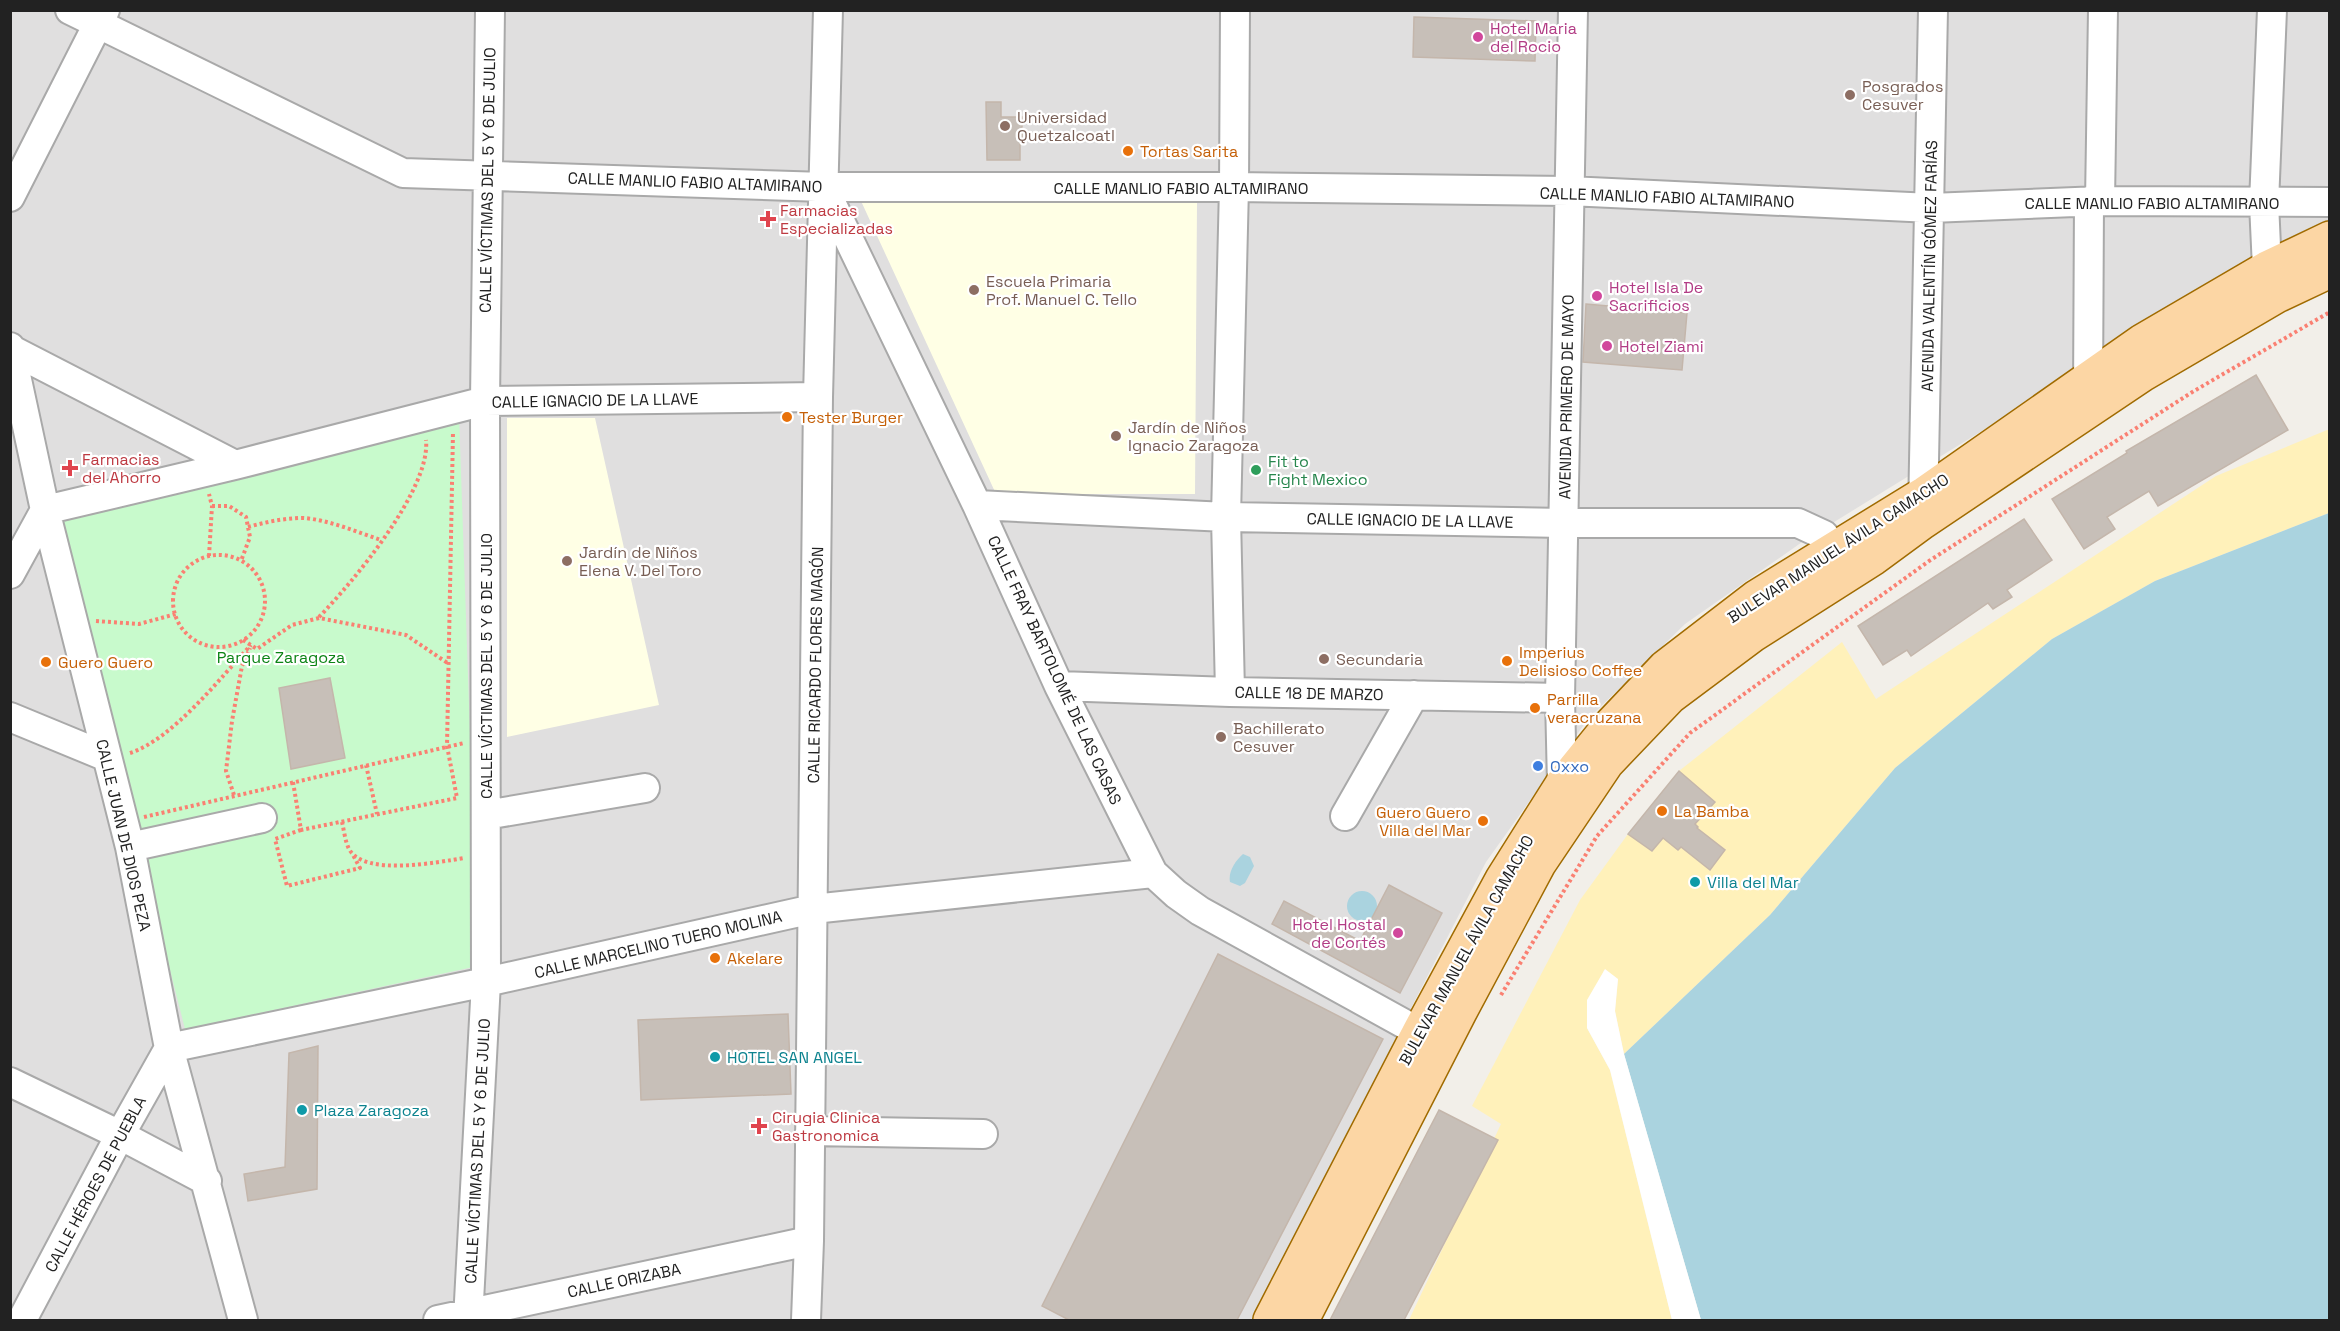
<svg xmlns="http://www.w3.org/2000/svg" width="2340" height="1331" viewBox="0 0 2340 1331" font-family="'Space Grotesk',sans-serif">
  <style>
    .residential { fill: #e0dfdf }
    .education { fill: #ffffe5 }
    .sand { fill: #fff1ba }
    .park { fill: #c8facc }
    .water { fill: #aad3df }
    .pier { fill: #fff }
    .building { fill: #c7bfb8; stroke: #c4b6ab; stroke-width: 1.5 }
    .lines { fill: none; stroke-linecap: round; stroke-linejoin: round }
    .minor-casing { stroke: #a9a9a9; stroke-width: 32 }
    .major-casing { stroke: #a06b00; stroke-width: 36 }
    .path { stroke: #fa8072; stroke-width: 4; stroke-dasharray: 3 3; stroke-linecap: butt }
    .minor { stroke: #fff; stroke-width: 28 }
    .major { stroke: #fcd6a4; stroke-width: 33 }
    .hotel-dot { fill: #d1479c; stroke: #fff; stroke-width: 2 }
    .education-dot { fill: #8d6e63; stroke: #fff; stroke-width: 2 }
    .food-dot { fill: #e8710a; stroke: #fff; stroke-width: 2 }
    .health-dot { fill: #e0444e; stroke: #fff; stroke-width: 2 }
    .leisure-dot { fill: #2e9e5b; stroke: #fff; stroke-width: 2 }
    .shop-dot { fill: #3f7fe0; stroke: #fff; stroke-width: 2 }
    .culture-dot { fill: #0f9aa8; stroke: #fff; stroke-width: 2 }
    .labels { text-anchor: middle; stroke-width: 4.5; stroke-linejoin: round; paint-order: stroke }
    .hotel-label { font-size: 16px; fill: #b23c85; stroke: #fff; text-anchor: start }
    .education-label { font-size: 16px; fill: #785e54; stroke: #fff; text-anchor: start }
    .food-label { font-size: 16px; fill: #c56008; stroke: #fff; text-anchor: start }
    .street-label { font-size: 16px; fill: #222; stroke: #fff }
    .health-label { font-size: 16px; fill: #be3a42; stroke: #fff; text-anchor: start }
    .leisure-label { font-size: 16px; fill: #27864d; stroke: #fff; text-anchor: start }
    .park-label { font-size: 16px; fill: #0c8416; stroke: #fff }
    .shop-label { font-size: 16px; fill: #366cbe; stroke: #fff; text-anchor: start }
    .culture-label { font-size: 16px; fill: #0d838f; stroke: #fff; text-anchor: start }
  </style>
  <rect width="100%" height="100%" fill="#f2efe9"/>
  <path class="residential" d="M10 11H2329V231L2082 369 1805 540 1685 624 1588 719 1486 862 1251 1320H11Z"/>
  <path class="education" d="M1046 198 1197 202 1195 494H996L861 201Z
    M507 418H595L659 705 507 737Z"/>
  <path class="sand" d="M2327 430H2329V513L2155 581 2052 639 1895 768 1770 915 1624 1054 1615 1011 1618 979 1604 970 1587 1028 1610 1070 1672 1320H1409L1501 1124 1472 1106 1580 900 1628 834 1679 771 1842 642 1876 699 2216 476Z"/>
  <path class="park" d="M459 415 478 966 185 1029 138 844 52 522Z"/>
  <path class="water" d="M2329 513V1320H1701L1624 1054 1770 915 1895 768 2052 639 2155 581Z
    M1243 854 1250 857 1254 866 1245 883 1240 886 1230 882C1228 872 1235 861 1243 854Z
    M1347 906a15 15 0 1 1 30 0a15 15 0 1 1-30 0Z"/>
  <path class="pier" d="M1605 969 1618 979 1615 1011 1624 1054 1701 1320H1672L1610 1070 1587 1028V1000Z"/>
  <path class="building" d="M1414 17 1536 21 1535 61 1413 57Z
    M986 102H1001V117H1022V144H1020V160H987Z
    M1586 304 1687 313 1682 370 1583 362Z
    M2256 375 2288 430 2158 506 2149 491 2107 517 2115 529 2084 549 2052 499 2127 453 2126 451Z
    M2024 519 2052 560 2007 590 2012 597 1993 609 1988 603 1911 656 1907 650 1883 665 1858 626Z
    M330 678 345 758 291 769 279 688Z
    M1679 771 1715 802 1695 824 1698 827 1697 828 1725 850 1710 870 1681 847 1678 850 1663 838 1652 851 1628 834Z
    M1389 885 1442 913 1400 993 1272 924 1284 901 1360 941Z
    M1218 954 1383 1039 1237 1320H1069L1042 1306Z
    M788 1014 791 1094 641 1100 638 1020Z
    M318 1046 317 1189 248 1201 244 1174 285 1167 289 1053Z
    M1439 1110 1498 1140 1404 1320H1330Z"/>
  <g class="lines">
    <g class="minor-casing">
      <path id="minor" d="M70 10 403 173 824 187H1234L1569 191 1931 208 2100 201 2330 202
        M826 192 977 505 1059 686 1153 873 1176 894 1200 911 1419 1032
        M10 197 105 10
        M2100 201 2103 10
        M2267 268 2264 203 2272 10
        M10 347 45 510 130 847 169 1048 243 1320
        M10 349 235 465
        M2088 396 2089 201
        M977 505 1226 517 1564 523H1798L1824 535 1835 548
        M1923 511 1933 10
        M10 574 45 510 235 465 485 401 818 397
        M1059 686 1230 692 1560 698
        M1230 692 1226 517 1234 187 1235 10
        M10 717 107 757
        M1562 784 1560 698 1573 10
        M486 815 645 788
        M1345 816 1414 695
        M130 847 262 818
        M10 1082 120 1135 207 1181
        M810 1131 983 1134
        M22 1320 120 1135 169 1048 486 982 813 909 1153 873
        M438 1320 809 1241
        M468 1320 486 982 485 401 490 10
        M806 1320 809 1241 818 397 828 10"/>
    </g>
    <g class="major-casing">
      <path id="major" d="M1270 1320 1419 1032 1502 879 1562 784 1609 726 1665 667 1756 597 1925 493 2142 341 2267 268 2330 238
        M1302 1320 1460 1012 1539 864 1607 763 1670 697 1753 635 1874 558 1923 522 2142 375 2277 296 2330 271"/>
    </g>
    <path class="path" d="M212 506H229L246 517 250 537 241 561
      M248 527C266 522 284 518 304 518 329 520 357 532 381 540
      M173 601a46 46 0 1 1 92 0a46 46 0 1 1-92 0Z
      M209 556 212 506 209 494
      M319 617C353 582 431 489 426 440
      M96 621 139 624 176 614
      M243 640 257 649 292 625 319 618 406 635 449 664
      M130 753C173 739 220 678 251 645
      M366 765 377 814
      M293 782 301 830 457 798 447 746 453 432
      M234 795 226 771 232 721 242 666 250 648
      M144 817 464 743
      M342 822C344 830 345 841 349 849 364 877 439 862 464 858
      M301 830 275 839 287 886 360 868 353 855
      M1501 995 1597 836 1690 733 1929 561 2194 391 2330 312"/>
    <use href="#minor" class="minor"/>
    <use href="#major" class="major"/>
  </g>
  <g class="hotel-dot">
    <circle cx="1478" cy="37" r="6"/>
    <circle cx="1597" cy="296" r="6"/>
    <circle cx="1607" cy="346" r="6"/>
    <circle cx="1398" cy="933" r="6"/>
  </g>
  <g class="education-dot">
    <circle cx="1850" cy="95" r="6"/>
    <circle cx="1005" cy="126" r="6"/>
    <circle cx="974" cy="290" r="6"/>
    <circle cx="1116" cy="436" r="6"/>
    <circle cx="567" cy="561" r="6"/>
    <circle cx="1324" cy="659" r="6"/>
    <circle cx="1221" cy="737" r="6"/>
  </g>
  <g class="food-dot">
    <circle cx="1128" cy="151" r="6"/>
    <circle cx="787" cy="417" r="6"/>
    <circle cx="1507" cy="661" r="6"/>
    <circle cx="46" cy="662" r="6"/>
    <circle cx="1535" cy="708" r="6"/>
    <circle cx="1662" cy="811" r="6"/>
    <circle cx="1483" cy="821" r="6"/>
    <circle cx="715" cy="958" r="6"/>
  </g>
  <g class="health-dot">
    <path d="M765 210h6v6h6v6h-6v6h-6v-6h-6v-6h6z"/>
    <path d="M67 459h6v6h6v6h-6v6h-6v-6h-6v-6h6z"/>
    <path d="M756 1117h6v6h6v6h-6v6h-6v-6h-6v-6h6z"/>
  </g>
  <circle class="leisure-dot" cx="1256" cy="470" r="6"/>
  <circle class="shop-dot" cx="1538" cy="766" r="6"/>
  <g class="culture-dot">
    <circle cx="1695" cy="882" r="6"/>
    <circle cx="715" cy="1057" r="6"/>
    <circle cx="302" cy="1110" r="6"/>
  </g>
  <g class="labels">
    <g class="hotel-label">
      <text x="1490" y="34">Hotel Maria<tspan x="1490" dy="18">del Rocio</tspan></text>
      <text x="1609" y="293">Hotel Isla De<tspan x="1609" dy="18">Sacrificios</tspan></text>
      <text x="1619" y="352">Hotel Ziami</text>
      <text x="1386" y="930" text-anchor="end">Hotel Hostal<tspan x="1386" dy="18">de Cortés</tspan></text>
    </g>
    <g class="education-label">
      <text x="1862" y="92">Posgrados<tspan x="1862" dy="18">Cesuver</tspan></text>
      <text x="1017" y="123">Universidad<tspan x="1017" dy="18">Quetzalcoatl</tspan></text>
      <text x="986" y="287">Escuela Primaria<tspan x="986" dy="18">Prof. Manuel C. Tello</tspan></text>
      <text x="1128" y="433">Jardín de Niños<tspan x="1128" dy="18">Ignacio Zaragoza</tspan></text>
      <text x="579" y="558">Jardín de Niños<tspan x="579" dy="18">Elena V. Del Toro</tspan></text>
      <text x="1336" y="665">Secundaria</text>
      <text x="1233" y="734">Bachillerato<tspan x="1233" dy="18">Cesuver</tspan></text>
    </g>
    <g class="food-label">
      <text x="1140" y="157">Tortas Sarita</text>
      <text x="799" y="423">Tester Burger</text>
      <text x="1519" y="658">Imperius<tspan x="1519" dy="18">Delisioso Coffee</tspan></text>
      <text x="58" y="668">Guero Guero</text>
      <text x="1547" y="705">Parrilla<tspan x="1547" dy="18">veracruzana</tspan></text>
      <text x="1674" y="817">La Bamba</text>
      <text x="1471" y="818" text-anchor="end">Guero Guero<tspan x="1471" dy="18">Villa del Mar</tspan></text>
      <text x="727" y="964">Akelare</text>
    </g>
    <g class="street-label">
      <text transform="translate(487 180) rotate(-89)" y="6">CALLE VÍCTIMAS DEL 5 Y 6 DE JULIO</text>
      <text transform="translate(695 182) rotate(2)" y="6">CALLE MANLIO FABIO ALTAMIRANO</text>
      <text x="1181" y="194">CALLE MANLIO FABIO ALTAMIRANO</text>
      <text transform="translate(1667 197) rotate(2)" y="6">CALLE MANLIO FABIO ALTAMIRANO</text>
      <text x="2152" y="209">CALLE MANLIO FABIO ALTAMIRANO</text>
      <text transform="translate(1929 266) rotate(-89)" y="6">AVENIDA VALENTÍN GÓMEZ FARÍAS</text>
      <text transform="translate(1566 397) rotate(-89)" y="6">AVENIDA PRIMERO DE MAYO</text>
      <text transform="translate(595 400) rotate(-1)" y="6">CALLE IGNACIO DE LA LLAVE</text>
      <text transform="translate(1410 520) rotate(1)" y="6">CALLE IGNACIO DE LA LLAVE</text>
      <text transform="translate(1838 548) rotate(-33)" y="6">BULEVAR MANUEL ÁVILA CAMACHO</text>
      <text transform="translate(815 665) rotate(-89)" y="6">CALLE RICARDO FLORES MAGÓN</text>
      <text transform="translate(486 666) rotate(-90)" y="6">CALLE VÍCTIMAS DEL 5 Y 6 DE JULIO</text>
      <text transform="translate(1055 670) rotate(65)" y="6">CALLE FRAY BARTOLOMÉ DE LAS CASAS</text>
      <text transform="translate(1309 693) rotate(1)" y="6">CALLE 18 DE MARZO</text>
      <text transform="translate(124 835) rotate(77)" y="6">CALLE JUAN DE DIOS PEZA</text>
      <text transform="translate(658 944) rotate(-13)" y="6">CALLE MARCELINO TUERO MOLINA</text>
      <text transform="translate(1466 950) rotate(-61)" y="6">BULEVAR MANUEL ÁVILA CAMACHO</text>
      <text transform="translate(477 1151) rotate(-87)" y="6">CALLE VÍCTIMAS DEL 5 Y 6 DE JULIO</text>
      <text transform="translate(95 1184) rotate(-62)" y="6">CALLE HÉROES DE PUEBLA</text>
      <text transform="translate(624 1280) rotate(-12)" y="6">CALLE ORIZABA</text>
    </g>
    <g class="health-label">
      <text x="780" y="216">Farmacias<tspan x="780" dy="18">Especializadas</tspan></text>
      <text x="82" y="465">Farmacias<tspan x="82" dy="18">del Ahorro</tspan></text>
      <text x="772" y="1123">Cirugia Clinica<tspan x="772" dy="18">Gastronomica</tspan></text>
    </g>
    <g class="leisure-label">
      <text x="1268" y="467">Fit to<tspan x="1268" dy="18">Fight Mexico</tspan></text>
    </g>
    <g class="park-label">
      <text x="281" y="663">Parque Zaragoza</text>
    </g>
    <g class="shop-label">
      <text x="1550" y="772">Oxxo</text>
    </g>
    <g class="culture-label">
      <text x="1707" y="888">Villa del Mar</text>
      <text x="727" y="1063">HOTEL SAN ANGEL</text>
      <text x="314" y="1116">Plaza Zaragoza</text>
    </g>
  </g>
  <rect width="2340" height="1331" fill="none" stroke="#222222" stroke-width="24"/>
</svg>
